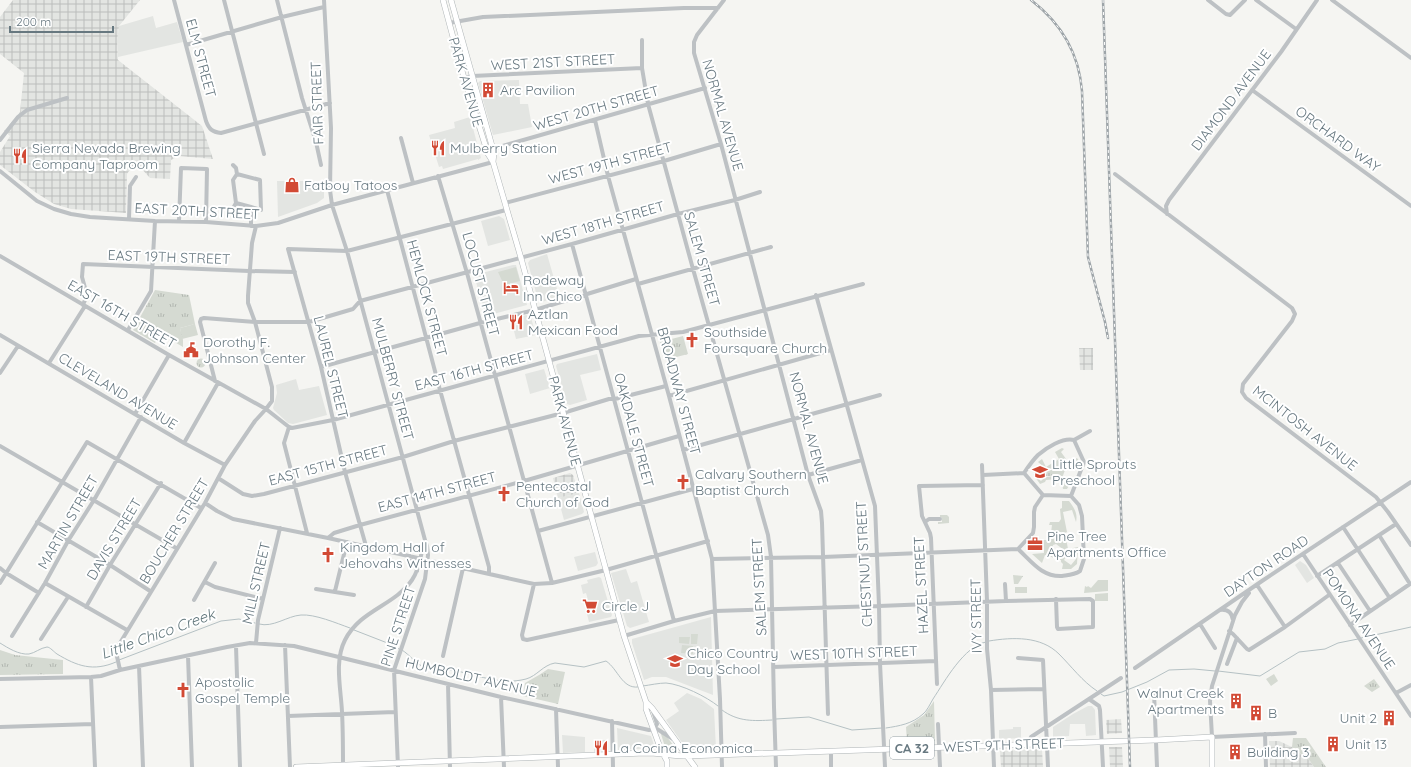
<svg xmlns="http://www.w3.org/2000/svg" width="1411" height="767" viewBox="0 0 1411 767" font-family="Quicksand,sans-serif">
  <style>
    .built { fill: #e3e5e2 }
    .industrial { fill: url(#industrial-grid) }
    .green { fill: #d5dad2; fill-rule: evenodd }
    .park { fill: url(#park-tufts) }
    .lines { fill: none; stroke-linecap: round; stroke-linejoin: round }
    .stream { stroke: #b5c1c4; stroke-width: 1 }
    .major-casing { stroke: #aeb4b6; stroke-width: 6 }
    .minor { stroke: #bdc1c4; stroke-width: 4 }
    .major { stroke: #fff; stroke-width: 5 }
    .rail-casing { stroke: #9da4a8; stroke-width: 2.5 }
    .rail { stroke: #fff; stroke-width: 1; stroke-dasharray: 3; stroke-linecap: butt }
    .labels { text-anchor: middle; stroke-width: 4; stroke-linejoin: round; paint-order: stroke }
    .shield { fill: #fff; stroke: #95a0a6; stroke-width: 1 }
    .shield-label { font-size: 13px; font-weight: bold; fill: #677880 }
    .street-label { font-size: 14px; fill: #677880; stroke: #fff }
    .poi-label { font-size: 14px; fill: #677880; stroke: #fff; text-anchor: start }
    .water-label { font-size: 15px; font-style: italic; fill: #63787d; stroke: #fff }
  </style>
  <defs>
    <pattern id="industrial-grid" width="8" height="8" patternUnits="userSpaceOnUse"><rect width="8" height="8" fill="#e3e5e2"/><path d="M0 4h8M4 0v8" fill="none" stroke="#bcbebc"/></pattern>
    <pattern id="park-tufts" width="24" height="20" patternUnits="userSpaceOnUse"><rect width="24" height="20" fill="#d5dad2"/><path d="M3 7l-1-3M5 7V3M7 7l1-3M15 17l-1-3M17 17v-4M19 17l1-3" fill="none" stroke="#b1b6b0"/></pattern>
  </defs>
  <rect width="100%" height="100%" fill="#f5f5f2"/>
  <path class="built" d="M153 16 156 28 177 22 183 42 118 57 117 41 119 26Z
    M519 80 520 104H528L532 127 493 135 478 83 480 81Z
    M470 117 481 158 478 160V159L443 169 442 166 439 167 429 135 455 128 454 122Z
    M277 181H324V198L317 203 278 217Z
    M499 216 504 219 510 240 488 246 481 221Z
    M547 254 559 296 542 302 538 300 528 263 530 260Z
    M513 265H516L527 305 486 316 474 275Z
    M526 315 531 318 536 335 516 339 511 319Z
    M597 354 601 370 580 375 587 400 570 405 567 404 556 366 557 364Z
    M544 369 550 388 530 394 525 374Z
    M296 379 299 390 319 386 327 415 293 424 288 423 274 410 273 408 277 393 276 385Z
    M579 493 584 512 582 514 564 520 558 498Z
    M595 552 598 563 596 566 578 571 574 557Z
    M1300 561 1306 565 1314 578 1307 583 1295 565Z
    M626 569 631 583 637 581 649 622 630 628 627 626 611 573Z
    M599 577 601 578 612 615 611 617 589 622 584 602 588 600 586 593 583 594 581 585 588 583 587 580Z
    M711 617 713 695 666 677H652L644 680 632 643V639Z
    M687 693 701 699 714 709 716 749 688 751 666 720 679 711 674 703Z
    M1088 706H1092L1095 710 1096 735 1086 736 1085 724H1070L1069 736 1053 737V727L1073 714Z
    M1013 727H1021V738L999 739V730L1013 729Z
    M617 728 651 736 655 748 618 750Z
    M562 735 585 737V752L563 753Z
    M594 740H608L609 751 594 752Z"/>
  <path class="industrial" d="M13 0H140L119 26 117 41 118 60 202 126 213 159 179 156 171 160 170 179 150 178 139 166 134 168 129 171 127 174 126 213 71 209 54 204 35 192 0 165V152L10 136 4 131 20 112 24 73 0 54V17Z
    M1079 348H1093V370H1080Z
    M570 473 573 475 579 493 558 498 553 478Z
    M1121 719 1122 733 1107 734 1106 720Z
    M1269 741H1279L1292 747 1310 761 1314 767H1270Z
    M1109 747H1122L1123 767H1110Z
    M1042 749 1043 767H1001L1000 751Z"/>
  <path class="green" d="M516 267 520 281 504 285 498 272Z
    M195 324 198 335 182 339 180 328Z
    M1062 448 1064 449 1061 452 1069 463 1077 458 1079 461 1077 466 1071 464 1067 465 1062 478 1063 481 1070 484 1067 489H1063L1062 482H1060V479L1046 480 1045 482 1040 484 1033 474 1041 481 1045 477 1056 476 1058 474V470L1056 468H1045L1038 462 1042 459 1046 467 1059 459 1055 452Z
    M1062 501H1069C1074 508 1078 513 1076 522L1072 510 1063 512 1067 532 1065 533 1068 549 1078 547 1077 564 1071 569H1062L1063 564 1061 562V560L1045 555 1042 563 1032 554 1044 553 1043 540H1050L1052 525H1049L1050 522H1059L1061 519 1060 509 1062 508ZM1056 544 1064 550 1065 553 1061 558 1052 553 1053 545ZM1069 553 1076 559 1071 565 1064 560Z
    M940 515H947L949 517V523L938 524V522H942V518L940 517Z
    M1098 580H1108V591L1084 593 1085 586 1087 587 1088 586 1091 588Z
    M1015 587H1027V593H1015Z
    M1108 593V601H1095V594Z
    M691 634H698L697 644H691Z
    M679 637H690L689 644 679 643Z
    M1274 674 1278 681 1271 686 1266 679Z
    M660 731 667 737 677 750H666Z"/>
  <path class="park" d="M155 290 189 295 195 324 180 328 183 340V347L161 334 155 343 133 330Z
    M683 336 688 354 665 360 660 342Z
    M196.5 363a4.5 4.5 0 1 1 9 0a4.5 4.5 0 1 1-9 0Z
    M1055 468 1058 470V474L1056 476H1044L1047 472 1043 469Z
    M1013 575 1023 576 1018 584H1014Z
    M682 645 693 646V654L681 653Z
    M0 650 15 655 63 660V674L0 675Z
    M548 669 565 672 558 704 523 696 525 683 539 675Z
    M1374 679 1380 687 1372 692 1364 686Z
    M934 701 935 741 907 742 906 727 924 715Z
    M1293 738H1306L1326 767H1314L1310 761 1292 747Z"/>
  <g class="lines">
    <path class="stream" d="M259 624C273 628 287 616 301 615 315 614 336 623 350 628
      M354 630 390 644 399 649
      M1361 638 1411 627
      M989 641C1013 637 1041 636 1059 654 1072 667 1082 681 1097 691
      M0 643C8 648 19 655 29 654 35 653 40 648 47 647 50 647 54 652 57 654 77 666 93 672 116 662
      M402 650C410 655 416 664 424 667 433 670 442 668 451 670 477 674 499 686 526 679 537 676 543 665 555 663L584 667 606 661C618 669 622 689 638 687
      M119 660 221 621 239 619 255 623
      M1218 671 1260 676 1299 652 1325 649 1338 643 1358 639
      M643 686C650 685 659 683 666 683 681 684 707 697 718 706
      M1101 694 1104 696 1122 692 1147 682 1169 670 1194 669 1215 671
      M722 710C738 722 754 721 772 720
      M776 719 809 717 852 730 882 728
      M886 728C899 726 912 724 923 714 927 711 930 704 933 699 945 681 964 646 986 642"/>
    <g class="major-casing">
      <path id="major" d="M443 0 464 78 488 154 493 162 521 258 624 636 646 702V709L661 750 667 761V767
        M451 0 494 153 493 162
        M646 702 652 708 695 767
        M296 767 645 753C659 753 673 756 687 756L1156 740 1212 737V767"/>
    </g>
    <path class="minor" d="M174 0 206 121C209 129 212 132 221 133L330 103
      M224 0 264 154
      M277 0 302 98 316 142 321 165
      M324 0 331 128 330 190 332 205 347 251 425 540C420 554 421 567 412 580 394 606 360 610 345 640 334 661 341 689 342 712 343 730 343 749 343 767
      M724 0 697 35 694 42V53L721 144 808 475 821 511 822 523 828 714
      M1208 0 1226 14 1230 15 1245 0
      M1256 0 1296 29
      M1332 0 1411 58
      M449 23 483 17 684 8H718
      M642 40V68L648 104 693 269 768 535 771 557 774 707 776 767
      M186 45 282 17 324 7
      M464 78 472 76 642 68
      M1252 90 1411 206
      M595 120 608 176 669 396 712 559 720 699 722 767
      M401 138 413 183
      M0 140 18 117 27 110 67 98
      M492 149 705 88
      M233 165 236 168 237 174
      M0 171 37 201 54 209 71 214 90 217 155 221 206 222 256 226 278 223 332 205 493 162
      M237 174 260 180 261 210 251 207V226
      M237 174 233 180 236 203 251 207
      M1115 174 1292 308 1295 314 1292 321 1243 384 1242 392 1246 398 1376 497 1388 512 1411 545
      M438 176 467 273 552 583
      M387 190 440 390 489 567V574
      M505 203 664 161 721 144
      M231 212 236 203
      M1167 214 1166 206 1169 200 1281 52 1317 0
      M129 219 130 186 136 177
      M179 221 181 168 207 169 206 222
      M572 244 674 621
      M0 256 169 355 266 409 289 427 292 428 333 420 639 336 683 332 863 284
      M638 284 771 247
      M816 295 875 506 879 606 880 663 885 767
      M83 305 87 295 82 277 83 264 249 271 295 272
      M128 330 151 291 155 221
      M0 335 184 443 225 465
      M49 363 85 306
      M321 367 480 323 535 310 636 279
      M0 373 18 346
      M215 381 200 322 201 319 204 318 255 322H309L353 309 360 301 572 244 678 214 735 200 760 192
      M669 396 831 350
      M135 414 169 355
      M289 427 284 443 307 533
      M1074 440 1090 431
      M184 443 218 383
      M0 446 176 548
      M683 450 880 395
      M982 465 987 601V649L991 690 994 767
      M808 475 862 460
      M983 475 1024 473C1028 467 1033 460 1038 455 1046 448 1063 437 1074 440L1084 462 1071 496 1043 495 1024 473
      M218 478 243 494 252 496 264 494 403 457 454 441 563 413 609 399H615L666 386
      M205 503 217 511 233 519 328 538 534 584 552 583 606 570 708 541
      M37 522 110 565 150 591
      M925 522 929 519H940
      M1343 527 1389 597
      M538 531 693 489
      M328 538 334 533 360 525 524 481 679 436
      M366 546 345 472 321 367 288 249 347 251 506 210
      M1018 549C1032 562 1042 577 1062 576 1069 575 1074 575 1080 571L1084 559 1082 516 1079 505 1071 496
      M1018 549 1033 533 1034 527V512L1035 507 1043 495
      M1303 554 1411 716
      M410 556 415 564 417 571
      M712 559 823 557 1018 549
      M1338 563 1370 611
      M0 568 6 573 39 593
      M1317 576 1396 524
      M205 582 215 587 263 599
      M0 583 87 442 201 508
      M45 583 127 630
      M534 584 522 635 523 639 527 640 619 620
      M1005 584 1006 601
      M1257 585 1285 627
      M316 589 354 595
      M335 591 347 542
      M1249 593 1242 602 1235 615 1212 686 1210 701 1212 737 1295 733
      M194 600 215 563
      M86 607 110 565 161 483
      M1220 610C1228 609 1232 613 1233 620
      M1200 624 1215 648
      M1350 625 1410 584 1379 535
      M1229 631 1233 634 1247 649 1249 650 1285 627 1329 595
      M12 636 45 583 68 541 94 500 141 417
      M624 636 674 621 715 611 879 606 1006 601 1090 599 1093 601V627L1058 629 1057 627 1056 599
      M41 639 68 597
      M256 643 258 620 280 528
      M285 645 290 767
      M236 646 240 767
      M188 656 192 767
      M443 656 463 568
      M1018 658 1043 660 1048 767
      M1227 664 1237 638
      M139 666 143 767
      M773 667 936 661
      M1135 668 1262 581 1411 482
      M120 670 116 652 120 643 205 503 225 465 255 421 266 409 272 401V387L255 322 248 303V296L252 243 256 226
      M91 677 95 767
      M0 679 91 677 101 676 120 670 227 647 250 643 294 646 501 697 649 730 657 729 673 739
      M448 684 450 767
      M937 684 931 538 930 533 922 516 919 486 983 485
      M991 690 1044 689
      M1154 692 1157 767
      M1396 693 1411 685
      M501 697 504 767
      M1089 699 1099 706 1100 710 1103 767
      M556 709 558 767
      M653 711 657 724 654 729
      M288 716 395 712
      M612 721 613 767
      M938 724 940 767
      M0 727 93 724
      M1265 734 1266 767
      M1028 745 1031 737 1121 678
      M831 752V767
      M398 767 394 670 425 579 428 555 427 546 425 540"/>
    <use href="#major" class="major"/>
    <g class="rail-casing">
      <path id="rail" d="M1031 0C1061 23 1079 54 1082 91L1088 257 1105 322 1108 338
        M1103 0 1130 767"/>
    </g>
    <use href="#rail" class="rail"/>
  </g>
  <defs>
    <g id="building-bare" transform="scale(1.2)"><path d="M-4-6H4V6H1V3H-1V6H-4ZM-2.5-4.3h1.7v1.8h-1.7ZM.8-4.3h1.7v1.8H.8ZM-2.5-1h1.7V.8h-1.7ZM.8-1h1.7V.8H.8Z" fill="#d24a35" stroke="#fff" stroke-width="2.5" paint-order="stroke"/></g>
    <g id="restaurant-bare" transform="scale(1.2)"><path d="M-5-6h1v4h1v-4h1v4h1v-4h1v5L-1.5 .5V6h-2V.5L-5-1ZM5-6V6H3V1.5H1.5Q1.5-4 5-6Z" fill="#d24a35" stroke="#fff" stroke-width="2.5" paint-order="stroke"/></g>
    <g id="shop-bare" transform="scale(1.2)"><path d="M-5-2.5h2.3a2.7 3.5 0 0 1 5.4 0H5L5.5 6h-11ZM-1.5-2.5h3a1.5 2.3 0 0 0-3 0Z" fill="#d24a35" stroke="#fff" stroke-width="2.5" paint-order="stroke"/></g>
    <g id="hotel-bare" transform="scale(1.2)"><path d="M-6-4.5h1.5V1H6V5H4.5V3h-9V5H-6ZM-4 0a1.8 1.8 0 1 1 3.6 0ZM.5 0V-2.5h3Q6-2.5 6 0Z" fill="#d24a35" stroke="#fff" stroke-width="2.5" paint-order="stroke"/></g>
    <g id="church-bare" transform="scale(1.2)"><path d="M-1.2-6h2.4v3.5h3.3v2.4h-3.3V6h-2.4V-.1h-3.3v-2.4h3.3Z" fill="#d24a35" stroke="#fff" stroke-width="2.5" paint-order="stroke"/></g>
    <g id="civic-bare" transform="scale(1.2)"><path d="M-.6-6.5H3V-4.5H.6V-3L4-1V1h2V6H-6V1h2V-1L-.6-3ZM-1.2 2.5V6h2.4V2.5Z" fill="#d24a35" stroke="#fff" stroke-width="2.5" paint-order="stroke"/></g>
    <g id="school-bare" transform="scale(1.2)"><path d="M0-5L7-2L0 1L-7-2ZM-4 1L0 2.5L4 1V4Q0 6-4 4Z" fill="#d24a35" stroke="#fff" stroke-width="2.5" paint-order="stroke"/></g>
    <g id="office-bare" transform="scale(1.2)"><path d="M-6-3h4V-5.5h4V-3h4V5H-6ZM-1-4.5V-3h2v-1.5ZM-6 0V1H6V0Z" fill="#d24a35" stroke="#fff" stroke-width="2.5" paint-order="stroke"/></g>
    <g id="supermarket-bare" transform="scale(1.2)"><path d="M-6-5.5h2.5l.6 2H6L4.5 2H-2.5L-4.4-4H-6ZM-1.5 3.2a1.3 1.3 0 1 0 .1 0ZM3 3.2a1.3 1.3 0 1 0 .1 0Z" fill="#d24a35" stroke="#fff" stroke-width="2.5" paint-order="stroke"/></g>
  </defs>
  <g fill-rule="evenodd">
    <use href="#building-bare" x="488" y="90"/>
    <use href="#restaurant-bare" x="438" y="148"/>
    <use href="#restaurant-bare" x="20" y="156"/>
    <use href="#shop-bare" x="292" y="185"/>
    <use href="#hotel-bare" x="511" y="288"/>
    <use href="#restaurant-bare" x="516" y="322"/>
    <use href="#church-bare" x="692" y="340"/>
    <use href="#civic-bare" x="191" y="350"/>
    <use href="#school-bare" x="1040" y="472"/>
    <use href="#church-bare" x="683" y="482"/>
    <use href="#church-bare" x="504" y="494"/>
    <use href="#office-bare" x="1035" y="544"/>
    <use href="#church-bare" x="328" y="555"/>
    <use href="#supermarket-bare" x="590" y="606"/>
    <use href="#school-bare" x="675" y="661"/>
    <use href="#church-bare" x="183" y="690"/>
    <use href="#building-bare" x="1236" y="701"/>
    <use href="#building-bare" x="1256" y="713"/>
    <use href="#building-bare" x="1389" y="718"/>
    <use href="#building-bare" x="1333" y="744"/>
    <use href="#restaurant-bare" x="601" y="748"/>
    <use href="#building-bare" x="1235" y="752"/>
  </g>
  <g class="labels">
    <rect class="shield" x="890" y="737" width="44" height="22" rx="3"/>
    <g class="shield-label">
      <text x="912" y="753">CA 32</text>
    </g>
    <g class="street-label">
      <text transform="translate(201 58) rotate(75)" y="5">ELM STREET</text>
      <text transform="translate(553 62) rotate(-3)" y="5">WEST 21ST STREET</text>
      <text transform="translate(466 82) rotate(74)" y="5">PARK AVENUE</text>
      <text transform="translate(1231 100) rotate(-53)" y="5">DIAMOND AVENUE</text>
      <text transform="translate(317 103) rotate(-92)" y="5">FAIR STREET</text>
      <text transform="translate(596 108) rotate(-16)" y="5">WEST 20TH STREET</text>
      <text transform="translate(723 115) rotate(74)" y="5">NORMAL AVENUE</text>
      <text transform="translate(1338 139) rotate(36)" y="5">ORCHARD WAY</text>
      <text transform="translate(610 163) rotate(-15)" y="5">WEST 19TH STREET</text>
      <text transform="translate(197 211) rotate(3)" y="5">EAST 20TH STREET</text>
      <text transform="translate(603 223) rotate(-16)" y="5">WEST 18TH STREET</text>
      <text transform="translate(169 257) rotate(2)" y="5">EAST 19TH STREET</text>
      <text transform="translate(702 259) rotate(74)" y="5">SALEM STREET</text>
      <text transform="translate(481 284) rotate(75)" y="5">LOCUST STREET</text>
      <text transform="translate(427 298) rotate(75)" y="5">HEMLOCK STREET</text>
      <text transform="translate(122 314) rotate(30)" y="5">EAST 16TH STREET</text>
      <text transform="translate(331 367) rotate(76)" y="5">LAUREL STREET</text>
      <text transform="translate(474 370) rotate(-15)" y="5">EAST 16TH STREET</text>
      <text transform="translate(393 379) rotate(75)" y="5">MULBERRY STREET</text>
      <text transform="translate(118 391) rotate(31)" y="5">CLEVELAND AVENUE</text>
      <text transform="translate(679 391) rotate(75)" y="5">BROADWAY STREET</text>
      <text transform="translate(565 421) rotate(75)" y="5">PARK AVENUE</text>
      <text transform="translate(809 428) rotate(75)" y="5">NORMAL AVENUE</text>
      <text transform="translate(1305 428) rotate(38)" y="5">MCINTOSH AVENUE</text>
      <text transform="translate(634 430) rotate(75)" y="5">OAKDALE STREET</text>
      <text transform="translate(328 465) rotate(-15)" y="5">EAST 15TH STREET</text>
      <text transform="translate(437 492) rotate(-15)" y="5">EAST 14TH STREET</text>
      <text transform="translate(68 522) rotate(-60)" y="5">MARTIN STREET</text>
      <text transform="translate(174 531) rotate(-59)" y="5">BOUCHER STREET</text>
      <text transform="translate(114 539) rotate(-59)" y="5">DAVIS STREET</text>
      <text transform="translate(864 564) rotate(-93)" y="5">CHESTNUT STREET</text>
      <text transform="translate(1266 566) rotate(-34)" y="5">DAYTON ROAD</text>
      <text transform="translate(256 583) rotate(-77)" y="5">MILL STREET</text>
      <text transform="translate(921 585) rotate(-93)" y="5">HAZEL STREET</text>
      <text transform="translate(759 587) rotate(-93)" y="5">SALEM STREET</text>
      <text transform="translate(976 616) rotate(-91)" y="5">IVY STREET</text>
      <text transform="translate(1359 619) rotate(56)" y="5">POMONA AVENUE</text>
      <text transform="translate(398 626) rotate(-72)" y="5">PINE STREET</text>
      <text transform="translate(854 653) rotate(-2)" y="5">WEST 10TH STREET</text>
      <text transform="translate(471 677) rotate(13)" y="5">HUMBOLDT AVENUE</text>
      <text transform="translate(1004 745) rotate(-2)" y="5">WEST 9TH STREET</text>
    </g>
    <g class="poi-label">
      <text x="500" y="95">Arc Pavilion</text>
      <text x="32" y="153">Sierra Nevada Brewing<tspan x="32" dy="16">Company Taproom</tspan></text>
      <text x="450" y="153">Mulberry Station</text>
      <text x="304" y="190">Fatboy Tatoos</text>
      <text x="523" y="285">Rodeway<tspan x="523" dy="16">Inn Chico</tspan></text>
      <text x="528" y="319">Aztlan<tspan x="528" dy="16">Mexican Food</tspan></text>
      <text x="704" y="337">Southside<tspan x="704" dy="16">Foursquare Church</tspan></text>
      <text x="203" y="347">Dorothy F.<tspan x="203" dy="16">Johnson Center</tspan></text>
      <text x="1052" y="469">Little Sprouts<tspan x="1052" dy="16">Preschool</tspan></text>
      <text x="695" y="479">Calvary Southern<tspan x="695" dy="16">Baptist Church</tspan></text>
      <text x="516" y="491">Pentecostal<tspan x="516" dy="16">Church of God</tspan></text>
      <text x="1047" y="541">Pine Tree<tspan x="1047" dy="16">Apartments Office</tspan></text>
      <text x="340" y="552">Kingdom Hall of<tspan x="340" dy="16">Jehovahs Witnesses</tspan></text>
      <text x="602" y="611">Circle J</text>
      <text x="687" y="658">Chico Country<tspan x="687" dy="16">Day School</tspan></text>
      <text x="195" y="687">Apostolic<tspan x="195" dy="16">Gospel Temple</tspan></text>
      <text x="1224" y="698" text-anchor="end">Walnut Creek<tspan x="1224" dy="16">Apartments</tspan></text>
      <text x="1268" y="718">B</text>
      <text x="1377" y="723" text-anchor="end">Unit 2</text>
      <text x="1345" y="749">Unit 13</text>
      <text x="613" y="753">La Cocina Economica</text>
      <text x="1247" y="757">Building 3</text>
    </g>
    <g class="water-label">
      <text transform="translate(158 634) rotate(-20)" y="5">Little Chico Creek</text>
    </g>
  </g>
  <path d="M10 26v6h103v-6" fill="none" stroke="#677880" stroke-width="2"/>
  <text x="16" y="26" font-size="12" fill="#677880" stroke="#ffffff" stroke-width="3" paint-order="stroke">200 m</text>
</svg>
